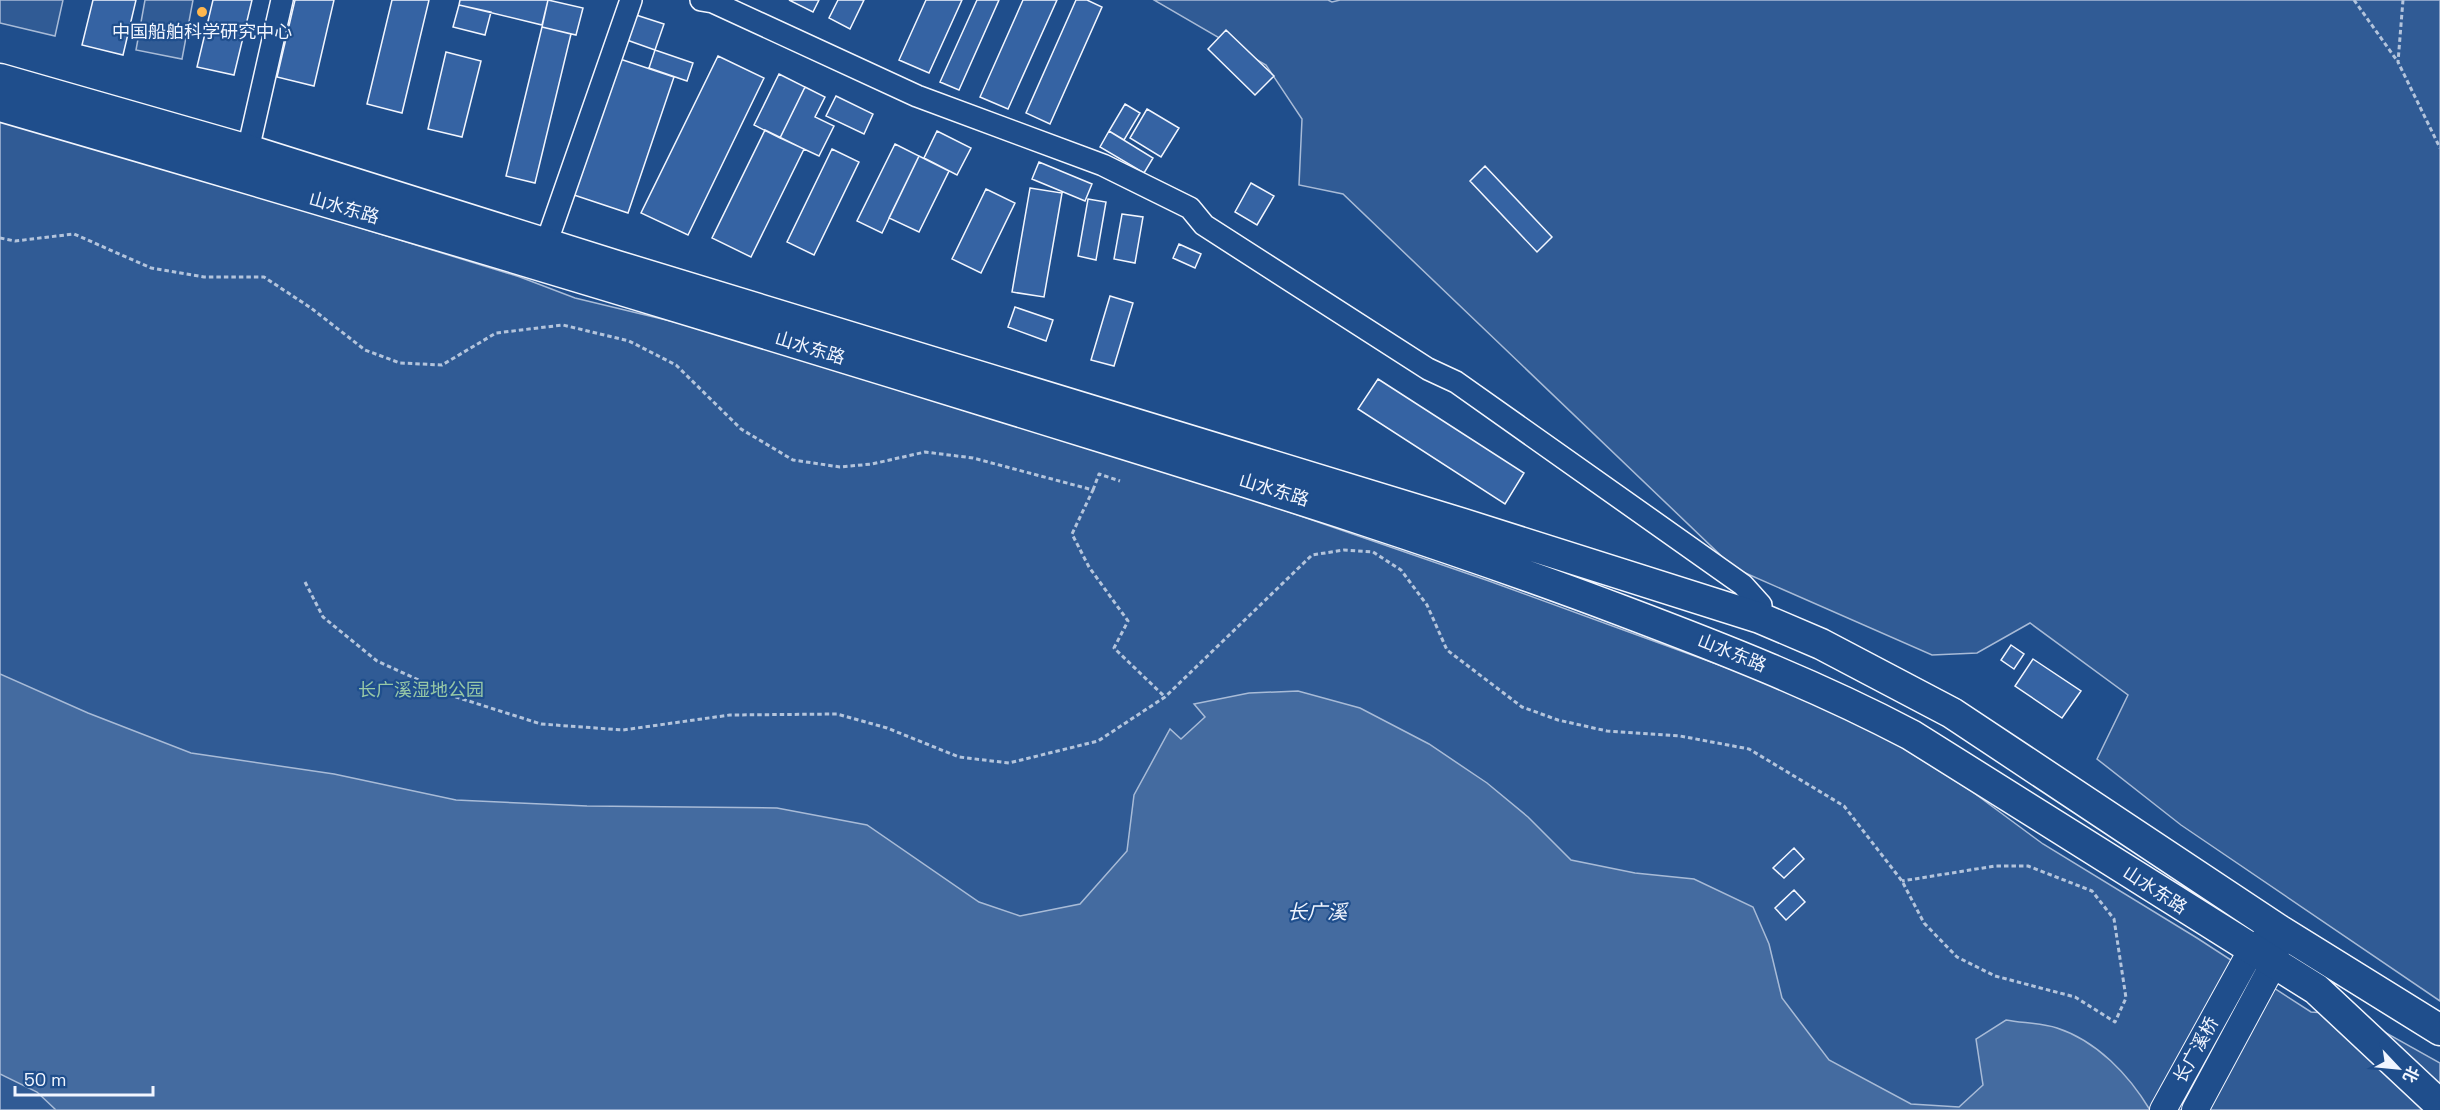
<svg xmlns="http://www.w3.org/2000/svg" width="2440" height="1110" viewBox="0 0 2440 1110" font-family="'Space Grotesk','Noto Sans SC',sans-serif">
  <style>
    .built { fill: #305b95; stroke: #a8bbd7; stroke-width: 1.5 }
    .water { fill: #446ba0; stroke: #a8bbd7; stroke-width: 1.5 }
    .building { fill: #3563a3; stroke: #f2f6ff; stroke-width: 1.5 }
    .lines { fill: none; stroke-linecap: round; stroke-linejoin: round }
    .minor-casing { stroke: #f2f6ff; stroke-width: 24 }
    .major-casing { stroke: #f2f6ff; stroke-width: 28 }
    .highway-casing { stroke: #f2f6ff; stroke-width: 33 }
    .path { stroke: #b3c4dc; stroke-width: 3; stroke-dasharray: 4.5 3; stroke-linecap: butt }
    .minor { stroke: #1f4e8c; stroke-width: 21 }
    .major { stroke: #1f4e8c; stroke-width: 26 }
    .highway { stroke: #1f4e8c; stroke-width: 30 }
    .poi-dot { fill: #ffb74d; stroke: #1f4e8c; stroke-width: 2 }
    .labels { text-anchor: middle; stroke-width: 4.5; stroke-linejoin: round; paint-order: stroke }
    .poi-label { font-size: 18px; fill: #f2f6ff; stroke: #1f4e8c }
    .street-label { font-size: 18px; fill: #f2f6ff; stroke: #1f4e8c }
    .park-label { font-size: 18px; fill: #97c8a6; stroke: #1f4e8c }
    .water-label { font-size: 20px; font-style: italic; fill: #f2f6ff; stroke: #1f4e8c }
  </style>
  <rect width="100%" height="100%" fill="#1f4e8c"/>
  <path class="built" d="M0 0H63L55 36 0 23Z
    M145 0H193L182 59 136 50Z
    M1154 0H1328L1332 2 1340 0H2440V1001L2181 825 2097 759 2128 695 2030 623 1977 653 1932 655 1734 568 1343 194 1299 185 1302 119 1266 65Z
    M0 117 520 277 575 298 687 325 1228 491 1489 581 1788 690 1890 740 1970 790 2043 844 2197 938 2311 1012 2354 1015 2440 1063V1110H0Z"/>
  <path class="water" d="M0 674 88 713 191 753 334 774 456 800 587 806 777 808 867 825 979 902 1020 916 1080 904 1127 851 1134 795 1170 729 1181 739 1205 717 1194 704 1249 693 1298 691 1360 708 1429 744 1487 783 1528 817 1571 860 1635 873 1694 879 1753 907 1769 944 1782 998 1829 1060 1911 1104 1959 1107 1983 1085 1976 1039 2006 1020C2022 1023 2041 1023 2057 1028 2097 1041 2129 1075 2150 1110H56L37 1092 0 1074Z"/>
  <path class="building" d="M93 0H136L123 55 82 45Z
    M213 0H252L234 75 197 67Z
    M295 0H334L314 86 277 77Z
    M392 0H429L402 113 367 104Z
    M460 0H548L542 25 459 5Z
    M548 0 583 8 576 35 542 27Z
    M789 0H819L813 12Z
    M838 0H864L850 29 829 18Z
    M926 0H962L929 73 899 60Z
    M977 0H999L959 90 940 82Z
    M1023 0H1057L1008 109 980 97Z
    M1076 0H1087L1102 7 1050 124 1026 113Z
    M459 5 491 12 485 35 453 27Z
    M633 14 664 24 655 50 624 39Z
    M542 27 571 34 535 183 506 176Z
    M1226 30 1274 76 1255 95 1208 49Z
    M655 50 693 63 687 81 649 68Z
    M446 52 481 61 462 137 428 129Z
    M718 56 764 78 688 235 641 213Z
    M620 59 674 77 628 213 574 195Z
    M779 74 805 87 780 138 754 125Z
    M805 87 825 97 815 117 834 126 819 156 780 138Z
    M836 96 873 114 864 134 826 116Z
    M1125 104 1140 113 1124 140 1109 131Z
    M1147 109 1179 128 1161 157 1130 138Z
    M765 130 804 149 751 257 712 238Z
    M937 131 971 148 957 175 924 158Z
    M1109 131 1153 158 1144 173 1100 147Z
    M895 144 919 156 882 233 857 221Z
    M832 149 859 162 814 255 787 242Z
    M919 156 949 171 919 232 889 218Z
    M1039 162 1092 184 1085 201 1032 179Z
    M1485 166 1552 237 1537 252 1470 181Z
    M1251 183 1274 196 1257 225 1235 212Z
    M1030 188 1062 193 1044 297 1012 292Z
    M986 189 1015 203 981 273 952 259Z
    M1088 199 1106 202 1096 260 1078 256Z
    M1122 214 1143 217 1135 263 1114 259Z
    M1179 244 1201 254 1195 268 1173 258Z
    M1110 296 1133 303 1114 366 1091 360Z
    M1015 307 1053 320 1046 341 1008 327Z
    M1378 379 1524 473 1505 504 1358 409Z
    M2011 645 2024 654 2014 669 2001 660Z
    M2033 659 2081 691 2062 718 2015 686Z
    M1794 848 1804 859 1784 878 1773 868Z
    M1794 890 1805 902 1786 920 1775 908Z"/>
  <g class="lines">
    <g class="minor-casing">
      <path id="minor" d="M701 0 713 2 917 96 1103 165 1190 208 1204 225 1428 369 1456 382 1743 585 1761 605 1760 618
        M248 150 282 0
        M546 244 631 0"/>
    </g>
    <g class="major-casing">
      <path id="major" d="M2163 1110 2252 949 2267 938
        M2195 1110 2274 963 2277 945"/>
    </g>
    <g class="highway-casing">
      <path id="highway" d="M0 79 248 150 617 266 1457 522 1760 618 1821 644 1952 713 2279 930 2440 1030
        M0 106C366 212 731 322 1095 435 1273 490 1449 545 1623 611 1721 648 1818 686 1911 735L2316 989 2440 1105"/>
    </g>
    <path class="path" d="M2354 0 2398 62
      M2403 0 2398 62 2440 148
      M0 238 15 241 74 234 151 268 204 277H264L311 308 365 350 400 363 442 365 496 333 563 325 629 341 676 365 741 429 793 460 840 467 872 464 925 452 973 458 1093 490 1072 534 1089 567 1128 621 1114 648 1165 697
      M1093 490 1099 474 1120 481
      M305 582 323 617 377 661 456 697 541 724 623 730 730 715 837 714 887 728 959 757 1009 763 1098 741 1165 697 1312 555 1344 550 1373 552 1401 570 1427 605 1447 650 1522 707 1558 720 1607 731 1680 736 1749 749 1844 806 1902 881 1924 923 1957 957 1995 976 2075 997 2115 1022 2126 998 2114 919 2092 891 2028 866H1995L1902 881"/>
    <use href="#minor" class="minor"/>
    <use href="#major" class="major"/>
    <use href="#highway" class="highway"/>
  </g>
  <circle class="poi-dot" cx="202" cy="12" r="6"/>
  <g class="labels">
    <g class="poi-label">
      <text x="202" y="38">中国船舶科学研究中心</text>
    </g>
    <g class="street-label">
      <text transform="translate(344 208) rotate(16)" y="6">山水东路</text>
      <text transform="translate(810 348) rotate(17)" y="6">山水东路</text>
      <text transform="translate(1274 490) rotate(17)" y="6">山水东路</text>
      <text transform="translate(1732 653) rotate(22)" y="6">山水东路</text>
      <text transform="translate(2155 890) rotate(33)" y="6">山水东路</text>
      <text transform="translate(2196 1050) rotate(-61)" y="6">长广溪桥</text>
    </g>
    <g class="park-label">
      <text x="421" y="696">长广溪湿地公园</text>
    </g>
    <g class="water-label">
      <text x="1317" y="919">长广溪</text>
    </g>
  </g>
  <g transform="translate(2398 1068) rotate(116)" stroke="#1f4e8c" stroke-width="4.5" paint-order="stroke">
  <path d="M0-4.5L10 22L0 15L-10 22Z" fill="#f2f6ff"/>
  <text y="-9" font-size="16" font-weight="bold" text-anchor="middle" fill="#f2f6ff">北</text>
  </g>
  <path d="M15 1086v9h138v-9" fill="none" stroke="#f2f6ff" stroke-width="3"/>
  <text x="24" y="1086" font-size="18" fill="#f2f6ff" stroke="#1f4e8c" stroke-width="4.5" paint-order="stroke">50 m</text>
</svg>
